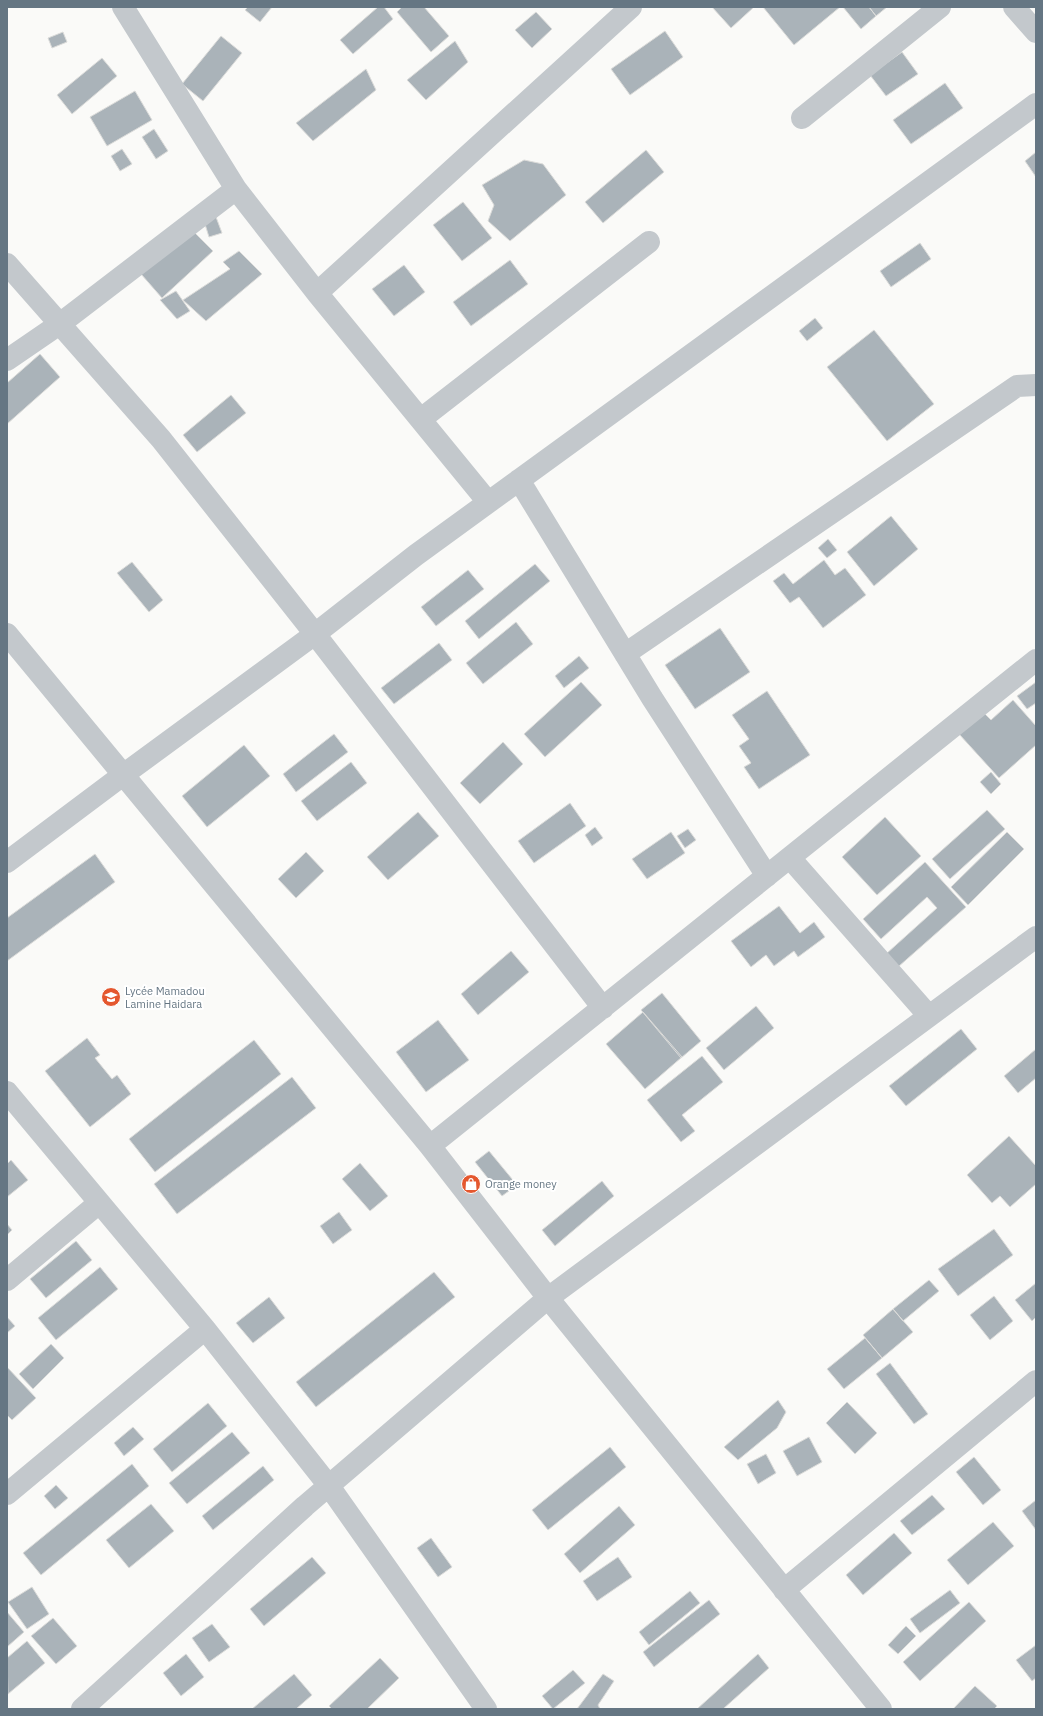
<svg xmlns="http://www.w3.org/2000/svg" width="1043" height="1716" viewBox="0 0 1043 1716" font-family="'IBM Plex Sans',sans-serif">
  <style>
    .building { fill: #aab3b9; stroke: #dcdcda }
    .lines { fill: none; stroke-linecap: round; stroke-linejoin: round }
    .minor { stroke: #c3c8cc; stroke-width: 22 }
    .labels { text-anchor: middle; stroke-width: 4; stroke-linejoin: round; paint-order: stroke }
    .poi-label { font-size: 11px; fill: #657683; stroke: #fff; text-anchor: start }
  </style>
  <rect width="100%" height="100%" fill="#fafaf8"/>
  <path class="building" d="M248 7H272L260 22 245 10Z
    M378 7H384L393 19 353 54 340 40Z
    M402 7H424L449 36 431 52 397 12Z
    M712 7H754L731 28Z
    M763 7H840L794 45Z
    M843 7H869L876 16 861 29Z
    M869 7H887L876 16Z
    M536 12 552 29 532 48 515 30Z
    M665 31 683 57 630 95 611 69Z
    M63 32 67 42 52 48 48 38Z
    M221 36 242 53 203 101 182 84Z
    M455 41 468 62 426 100 407 80Z
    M902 52 918 74 886 96 870 75Z
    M102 58 117 76 72 114 57 95Z
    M366 69 376 90 313 141 296 123Z
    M945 83 963 108 911 144 893 120Z
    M135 91 152 120 107 146 90 117Z
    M154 129 168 151 156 159 142 137Z
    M122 149 132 164 120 171 111 156Z
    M646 150 664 172 603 223 585 202Z
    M1036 152V177L1025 161Z
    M524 160 543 164 566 195 510 241 488 221 494 205 482 185Z
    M463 202 492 238 462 261 433 225Z
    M216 217 222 233 209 237 204 221Z
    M192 230 213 251 162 298 141 274Z
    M920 243 931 259 891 287 880 271Z
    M239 251 262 274 206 321 183 300 230 269 223 262Z
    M510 260 528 284 471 326 453 302Z
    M404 265 425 292 394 316 372 289Z
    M176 291 190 311 177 319 160 300Z
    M815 318 823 328 807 341 799 331Z
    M874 330 934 404 887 441 827 367Z
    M40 354 60 377 7 424V383Z
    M231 395 246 413 197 452 183 435Z
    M891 516 918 549 874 586 847 552Z
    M828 539 837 550 827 558 818 548Z
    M824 560 835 575 845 568 866 595 823 628 799 597 790 603 773 581 784 573 793 584Z
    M132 562 163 600 149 612 117 573Z
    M535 564 550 581 479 639 465 621Z
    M468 570 484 589 436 626 421 607Z
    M516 622 533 644 483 684 466 663Z
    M720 628 750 672 695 709 665 665Z
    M439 643 452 660 394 704 381 688Z
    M579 656 589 668 564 688 555 676Z
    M581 682 602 705 545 757 524 734Z
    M1036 682V703L1027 709 1017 696Z
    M767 691 810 755 759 789 744 767 751 763 739 746 749 739 732 715Z
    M1013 700 1036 726V745L999 778 959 734 983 712 991 720Z
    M334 734 348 752 296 792 283 774Z
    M503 742 523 764 480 804 460 783Z
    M244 745 270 776 207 827 182 796Z
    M351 762 367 783 317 821 301 801Z
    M991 772 1001 784 991 794 980 782Z
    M570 803 586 826 534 863 518 841Z
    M987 810 1005 829 950 879 932 859Z
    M418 812 439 836 388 880 367 857Z
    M885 817 921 856 877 895 842 857Z
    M595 827 603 838 592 846 585 835Z
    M688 829 696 840 685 848 677 836Z
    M671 832 685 853 647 879 632 859Z
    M1007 832 1024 849 968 905 951 887Z
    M306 852 324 871 296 898 278 879Z
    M95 854 115 882 7 961V918Z
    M925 862 966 907 898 967 886 954 937 908 927 897 881 939 863 919Z
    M779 906 800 933 814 922 825 937 798 957 794 951 774 966 766 955 751 967 731 941Z
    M511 951 529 972 478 1015 461 994Z
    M662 993 701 1041 681 1058 641 1010Z
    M756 1006 774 1028 724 1070 706 1048Z
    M643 1012 682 1057 645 1089 606 1044Z
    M438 1020 469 1060 426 1092 396 1052Z
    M961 1029 977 1049 906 1106 889 1086Z
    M87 1038 100 1055 95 1058 112 1079 117 1075 131 1094 90 1127 45 1071Z
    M254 1040 281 1074 155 1172 129 1139Z
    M1036 1049V1078L1018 1093 1004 1076Z
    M702 1056 723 1082 682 1115 695 1131 681 1142 647 1100Z
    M292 1077 316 1108 177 1214 154 1184Z
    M1009 1136 1036 1166V1184L1010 1207 1000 1196 992 1203 967 1175Z
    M489 1151 517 1185 502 1196 475 1162Z
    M11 1160 28 1180 7 1197V1164Z
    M360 1163 388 1196 370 1211 342 1179Z
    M602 1181 614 1196 555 1246 542 1230Z
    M339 1212 352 1230 333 1244 320 1226Z
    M7 1224 12 1230 7 1235Z
    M994 1229 1013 1255 958 1296 938 1269Z
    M76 1241 92 1260 46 1298 30 1279Z
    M100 1267 118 1289 56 1340 38 1318Z
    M434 1272 455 1297 316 1407 296 1382Z
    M929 1280 939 1291 903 1321 893 1309Z
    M1036 1283V1317L1032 1321 1015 1300Z
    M994 1296 1013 1321 990 1340 970 1315Z
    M269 1297 285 1318 253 1343 236 1323Z
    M893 1309 913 1332 882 1358 863 1335Z
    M7 1317 15 1326 7 1333Z
    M865 1338 882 1358 844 1389 827 1369Z
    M51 1344 64 1358 33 1389 19 1374Z
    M890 1363 928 1414 914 1424 876 1374Z
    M7 1367 36 1398 12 1420 7 1415Z
    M778 1400 786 1412 777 1428 738 1460 724 1447Z
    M847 1402 877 1433 855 1454 826 1423Z
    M208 1403 227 1426 172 1472 153 1449Z
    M133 1427 144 1439 124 1456 114 1443Z
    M232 1432 250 1453 187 1504 169 1483Z
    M809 1437 822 1462 797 1476 783 1451Z
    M610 1447 626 1467 548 1530 532 1510Z
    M766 1454 776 1473 758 1484 747 1464Z
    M974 1457 1001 1490 983 1505 956 1472Z
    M132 1464 149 1486 41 1575 23 1553Z
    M263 1466 274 1480 213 1530 202 1516Z
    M56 1485 68 1498 55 1509 44 1496Z
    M932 1495 945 1509 912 1535 900 1521Z
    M1036 1500V1530L1022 1511Z
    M151 1504 174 1531 129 1568 106 1540Z
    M619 1506 635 1525 580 1573 564 1554Z
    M993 1522 1014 1546 968 1585 947 1560Z
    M894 1533 912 1553 863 1595 846 1575Z
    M431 1538 452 1567 438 1577 417 1548Z
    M312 1557 326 1573 264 1626 250 1609Z
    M618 1557 632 1577 597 1601 583 1581Z
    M32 1587 49 1614 27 1629 8 1602Z
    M950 1590 960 1603 920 1633 910 1619Z
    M690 1591 700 1603 649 1645 639 1632Z
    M709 1600 720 1614 654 1667 643 1652Z
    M969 1602 986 1621 920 1681 903 1662Z
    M7 1612 24 1632 7 1647Z
    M53 1618 77 1646 56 1664 31 1636Z
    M212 1624 230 1647 209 1662 192 1638Z
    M906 1626 916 1636 898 1654 888 1645Z
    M27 1641 45 1663 8 1694 7 1658Z
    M1036 1645V1678L1032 1681 1016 1660Z
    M186 1654 204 1677 181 1696 163 1673Z
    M758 1654 769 1668 723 1709H697Z
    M380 1658 399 1678 367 1709H332L329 1706Z
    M573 1670 585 1683 553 1709 542 1696Z
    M294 1674 312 1695 296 1709H252Z
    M603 1674 614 1681 598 1705 600 1709H577Z
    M975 1686 997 1706 994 1709H953Z"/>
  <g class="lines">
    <path class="minor" d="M123 7 236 189 317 293 488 502
      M1014 7 1036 32
      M802 118 940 7
      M7 264 161 439 315 634 603 1008
      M317 293 631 7
      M7 360 61 323 236 189
      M421 419 649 242
      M519 480 652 698 767 876
      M7 634 430 1146 548 1298 881 1709
      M625 654 1017 386 1036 385
      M790 858 929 1016
      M7 862 123 775 315 634 416 555 1036 104
      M7 1092 205 1329 329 1486 486 1709
      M430 1146 1036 660
      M7 1280 99 1203
      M7 1494 205 1329
      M784 1590 1036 1381
      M82 1709 305 1506 548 1298 1036 937"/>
  </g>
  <defs>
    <g id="school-disc" transform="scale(1)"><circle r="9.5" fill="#e4572e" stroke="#fff"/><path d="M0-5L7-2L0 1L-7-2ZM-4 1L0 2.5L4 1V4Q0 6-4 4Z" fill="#fff"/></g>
    <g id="shop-disc" transform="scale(1)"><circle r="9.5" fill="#e4572e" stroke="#fff"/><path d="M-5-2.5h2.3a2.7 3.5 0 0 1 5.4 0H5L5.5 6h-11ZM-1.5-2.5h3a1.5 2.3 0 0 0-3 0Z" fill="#fff"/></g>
  </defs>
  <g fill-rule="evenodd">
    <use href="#school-disc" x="111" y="997"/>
    <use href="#shop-disc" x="471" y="1184"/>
  </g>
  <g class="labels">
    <g class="poi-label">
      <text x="125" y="995">Lycée Mamadou<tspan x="125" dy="13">Lamine Haidara</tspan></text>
      <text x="485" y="1188">Orange money</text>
    </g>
  </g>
  <rect width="1043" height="1716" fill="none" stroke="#657683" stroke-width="16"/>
</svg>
